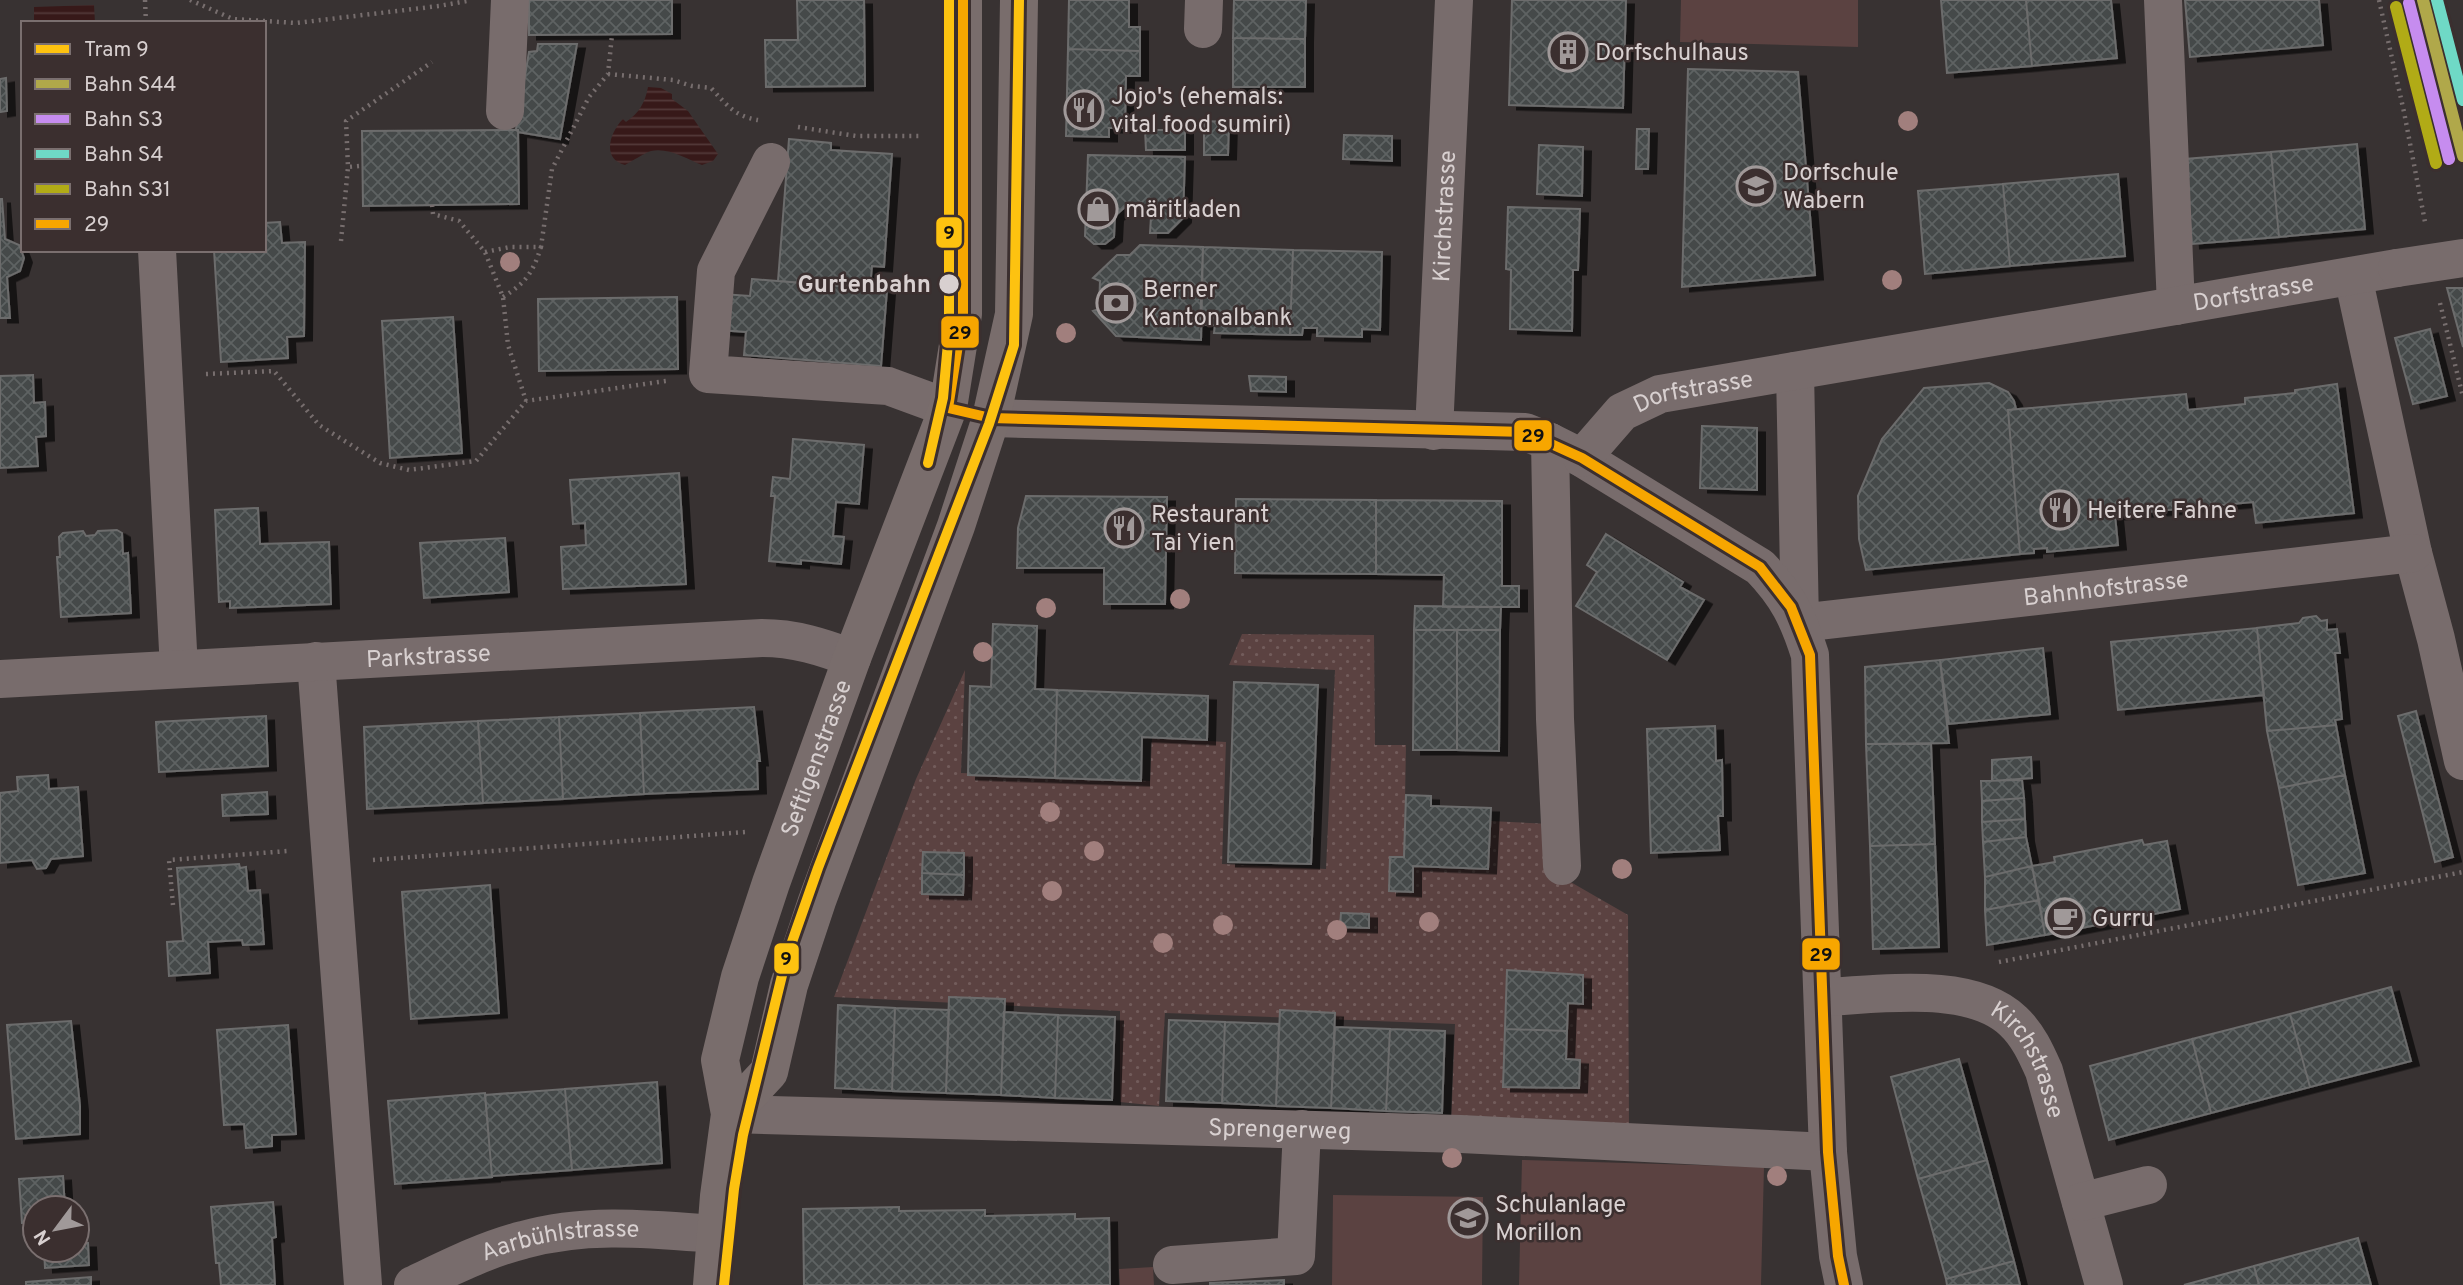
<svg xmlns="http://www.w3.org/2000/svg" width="2463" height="1285" viewBox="0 0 2463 1285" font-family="Overpass,sans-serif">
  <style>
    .grass { fill: url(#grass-dots) }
    .pitch { fill: #5b4241 }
    .water { fill: url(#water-rules) }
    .building { fill: url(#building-cross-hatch); stroke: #6c6c6c; stroke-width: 2; filter: url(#shadow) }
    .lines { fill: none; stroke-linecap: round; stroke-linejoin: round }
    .path { stroke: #776e6e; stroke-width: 4.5; stroke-dasharray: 2 5; stroke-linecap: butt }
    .minor { stroke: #786c6c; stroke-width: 38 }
    .major { stroke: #796d6c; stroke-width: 38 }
    .minor-bridge { stroke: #786c6c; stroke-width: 38 }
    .bus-1-casing { stroke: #3b2f2f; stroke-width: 16 }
    .bus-1 { stroke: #f7a600; stroke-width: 10 }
    .rail-1-casing { stroke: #3b2f2f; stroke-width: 18 }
    .rail-2-casing { stroke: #3b2f2f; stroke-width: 18 }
    .rail-3-casing { stroke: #3b2f2f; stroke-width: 18 }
    .rail-4-casing { stroke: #3b2f2f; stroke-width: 18 }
    .rail-1 { stroke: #b0a84a; stroke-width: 12 }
    .rail-2 { stroke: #c68cef; stroke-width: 12 }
    .rail-3 { stroke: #6fd9c6; stroke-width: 12 }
    .rail-4 { stroke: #b1ab16; stroke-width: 12 }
    .tram-1-casing { stroke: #3b2f2f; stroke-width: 16 }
    .tram-1 { stroke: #fdc210; stroke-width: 10 }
    .tree { fill: #a17f7d }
    .stop-dot { fill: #d8d0d0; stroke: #3b2f2f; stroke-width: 2.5 }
    .labels { text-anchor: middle; stroke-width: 5; stroke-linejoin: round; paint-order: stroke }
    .poi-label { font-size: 24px; fill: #d8d0d0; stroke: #3b2f2f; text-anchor: start }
    .street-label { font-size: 24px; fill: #d8d0d0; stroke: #3b2f2f }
    .stop-label { font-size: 24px; font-weight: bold; fill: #d8d0d0; stroke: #3b2f2f; text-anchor: end }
    .line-badge { stroke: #3b2f2f; stroke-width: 2.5 }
    .pale-badge-label { font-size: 19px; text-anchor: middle; font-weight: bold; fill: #111 }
  </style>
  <defs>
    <pattern id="grass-dots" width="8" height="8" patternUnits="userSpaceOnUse" patternTransform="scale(1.75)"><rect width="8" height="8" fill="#5b4241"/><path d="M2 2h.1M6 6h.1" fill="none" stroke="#725c5b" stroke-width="1.8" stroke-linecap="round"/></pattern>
    <pattern id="water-rules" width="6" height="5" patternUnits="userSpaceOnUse" patternTransform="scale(1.75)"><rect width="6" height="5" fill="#371919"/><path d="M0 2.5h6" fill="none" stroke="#533939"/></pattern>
    <pattern id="building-cross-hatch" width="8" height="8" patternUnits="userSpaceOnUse" patternTransform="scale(1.75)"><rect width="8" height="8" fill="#444949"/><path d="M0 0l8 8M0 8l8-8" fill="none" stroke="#5e6262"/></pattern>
    <filter id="shadow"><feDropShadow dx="8" dy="4.5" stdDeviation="0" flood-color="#0009"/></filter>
  </defs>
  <rect width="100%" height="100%" fill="#383232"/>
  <path class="grass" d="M1242 634 1374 635 1375 745H1406L1404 857H1390L1389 890 1413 892V866L1488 869 1490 821 1552 824 1555 873 1628 915 1629 1131 1451 1127 1455 1024 1165 1013 1159 1106 1120 1102V1011L834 997 916 779 965 670 961 773 1150 781 1152 738 1226 742 1222 864 1326 869 1335 670 1229 665Z"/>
  <path class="pitch" d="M1681 0H1858V47L1680 42Z
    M1522 1160 1764 1167 1761 1285H1519Z
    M1333 1195 1483 1197 1482 1285H1332Z
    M1153 1267 1154 1285H1120L1119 1269Z"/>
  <path class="water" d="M94 5 95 23H34V7Z
    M648 87 661 88 672 94V99L688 111 718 154 713 161 702 165C687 159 668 147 651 151 642 154 633 161 625 165 601 159 610 132 623 119L626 122C639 113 645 103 648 87Z"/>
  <path class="building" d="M529 0H672V34L529 35Z
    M797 0H864L865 86 766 87 765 40H798Z
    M1069 0H1129V27H1140V51L1068 49Z
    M1234 0H1306L1305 39 1233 38Z
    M1512 0H1626L1623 108 1509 105Z
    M1941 0H2026L2032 66 1947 73Z
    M2026 0H2111L2117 58 2032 66Z
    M2185 0H2319L2323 45 2190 57Z
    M1233 38 1305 39V87H1233Z
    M538 44H577L560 139 518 132 516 129 529 52 537 51Z
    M1068 49 1140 51V76H1126L1125 128H1109V137L1066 136Z
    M1688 69 1798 72 1815 275 1682 287Z
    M6 78 7 111 0 112V79Z
    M1204 121 1229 122 1228 155H1204Z
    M1637 129H1649L1648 169H1636Z
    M518 130 519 204 363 206 362 131Z
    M1145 130H1185V150H1146Z
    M1344 135 1392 136V161L1343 159Z
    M789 139 831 143V150L892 154 884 267 872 266 870 288 778 281Z
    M2357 144 2365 229 2279 237 2271 152Z
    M1539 145 1583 147 1582 196 1537 194Z
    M2271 152 2279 237 2192 244 2185 159Z
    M1088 155 1185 157 1183 218 1168 233H1150L1151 217 1139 206 1125 207 1115 216 1114 237 1105 244H1094L1085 236Z
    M2118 174 2125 256 2010 266 2003 184Z
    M2003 184 2010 266 1925 274 1918 191Z
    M0 199H2L5 239 19 245 24 258 20 271 7 277 10 318H0Z
    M1508 207 1580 209 1578 270H1573L1572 331 1510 329 1511 270 1506 269Z
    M280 222 282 243 305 242 304 336 287 337 288 358 221 362 214 250H264V223Z
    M1140 245 1203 247 1201 340 1116 336 1093 311 1099 309 1100 281 1093 278 1117 255H1130Z
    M1203 247 1293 250 1290 335 1214 333 1215 325H1200Z
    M1293 250 1382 252 1380 330 1362 329V337L1317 336V328H1303L1302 335H1290Z
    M752 279 887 290 881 366 744 355 746 332 719 330 722 294 750 296Z
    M2447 288H2463V347Z
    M677 297 678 369 539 371 538 299Z
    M453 317 462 453 390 458 382 321Z
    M2430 329 2447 396 2413 404 2395 338Z
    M33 375 34 403 45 402 46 436 36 437 38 466 0 468V376Z
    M1249 376 1286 377V392L1251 391Z
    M1989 383 2008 392 2014 401 2016 409 2008 410 2020 554 1866 570 1859 539 1858 496 1882 439 1924 388Z
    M2337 384 2354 513 2256 523 2253 502 2115 515 2118 545 2047 552V548L2034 549V553L2020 554 2008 410 2186 394 2188 410 2245 404V398L2295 393V390Z
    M1702 426 1757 428V490L1700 488Z
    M793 439 864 445 859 504 836 502 833 536 844 537 841 564 801 560V564L769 561 775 496H771L773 477 790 479Z
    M679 473 686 584 563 589 561 547 586 545 585 523 573 524 570 480Z
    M1026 496 1167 497 1165 604H1104V568H1017L1018 528Z
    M1236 499 1376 500V574L1235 573Z
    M1376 500 1502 501V586H1519V607H1443L1444 575 1376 574Z
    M258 508 260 544 329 542 331 604 230 608V601L219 602 215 510Z
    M117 530 122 533 123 554 128 553 131 613 61 617 57 557H60L59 537 63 533 83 531 86 536 95 535 98 531Z
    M1606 534 1683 582 1680 587 1704 600 1667 660 1576 606 1597 572 1587 565Z
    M505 538 509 592 424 598 420 543Z
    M1415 606 1501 607 1500 630H1414Z
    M2316 616 2321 621 2327 620V630L2337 629 2340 653H2335L2342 719 2335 720 2336 725 2267 731 2257 628 2299 623 2303 618Z
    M993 624 1037 626 1035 689 1057 690 1055 778 968 775 970 686 991 687Z
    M2257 628 2264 695 2118 710 2111 642Z
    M1414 630H1457V750H1413Z
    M1457 630H1500L1499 751 1457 750Z
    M2043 648 2050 714 1949 724 1940 660Z
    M1940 660 1949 743 1866 744 1865 667Z
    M1234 682 1318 685 1311 864 1228 862Z
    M1057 690 1208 696 1207 740 1142 737 1141 781 1055 778Z
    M754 707 760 761H757L758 789 644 794 640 713Z
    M2416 711 2453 857 2435 862 2398 716Z
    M640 713 644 794 563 799 559 717Z
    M266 716 268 766 159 772 156 722Z
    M559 717 563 799 483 803 478 721Z
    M478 721 483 803 367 809 364 727Z
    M2336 725 2345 775 2279 788 2267 731Z
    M1715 726 1716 761 1722 760 1723 816H1718L1720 850 1651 853 1647 729Z
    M1866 744H1931L1935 844 1870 846Z
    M2031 757 2032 778 1992 781V760Z
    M48 775 49 789 78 787 83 856 51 859 46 868 37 869 32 860 0 863V793L18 791 17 777Z
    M2345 775 2365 873 2298 885 2279 788Z
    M2022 780 2024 798 1982 801 1981 781Z
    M267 792 268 814 223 816 222 795Z
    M1406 795 1431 796V806L1491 808 1488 869 1413 866V892L1389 891 1390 857H1404Z
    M2024 798 2025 819 1982 822V801Z
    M2025 819 2026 837 1983 842 1982 822Z
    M2026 837 2032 866 1985 877 1983 842Z
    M2142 840 2144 845 2167 841 2180 909 2045 935 2032 866 2055 862 2054 857Z
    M1935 844 1939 947 1873 949 1870 846Z
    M923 852 964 853V875L922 873Z
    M239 864 240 868 246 867 248 891 260 890 264 944 243 945 242 940 208 942 210 973 169 976 167 942 183 941 177 868Z
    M2032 866 2039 900 1985 910V877Z
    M922 873 964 875 963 895 922 894Z
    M490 885 499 1013 411 1019 402 892Z
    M2039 900 2045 935 1987 945 1985 910Z
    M1341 913 1369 914V928L1340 927Z
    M1507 970 1583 975V1004L1568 1003 1567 1031 1505 1029Z
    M2391 987 2411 1061 2310 1087 2290 1014Z
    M949 997 1005 999 1001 1095 946 1093Z
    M838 1005 895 1008 892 1091 835 1088Z
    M895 1008 949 1010 946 1093 892 1091Z
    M1280 1010 1335 1013 1331 1108 1276 1106Z
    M1004 1012 1058 1015 1055 1098 1001 1095Z
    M2290 1014 2310 1087 2211 1113 2192 1039Z
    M1058 1015 1115 1017 1112 1100 1055 1098Z
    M1169 1020 1225 1022 1222 1103 1166 1101Z
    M71 1021 80 1106V1134L16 1139 7 1025Z
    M1225 1022 1279 1024 1276 1106 1222 1103Z
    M288 1025 296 1134 272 1135V1146L246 1148 244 1124 224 1125 217 1030Z
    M1335 1027 1390 1029 1386 1111 1331 1108Z
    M1390 1029 1445 1031 1442 1113 1386 1111Z
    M1505 1029 1567 1031 1566 1059 1580 1060 1579 1088 1503 1087Z
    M2192 1039 2211 1113 2109 1140 2090 1066Z
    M1959 1059 1987 1160 1918 1179 1891 1077Z
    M657 1082 662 1163 572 1170 565 1089Z
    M565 1089 572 1170 492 1176 485 1095Z
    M485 1093 492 1177 395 1184 388 1101Z
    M1987 1160 2014 1261 1946 1279 1918 1179Z
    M63 1176 65 1208H35V1222L22 1223 19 1179Z
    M273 1202 276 1237 272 1238 275 1285H221L219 1263H216L211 1207Z
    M899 1207V1211L985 1210V1216L1075 1214V1219L1109 1218 1110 1285H804L803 1209Z
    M2358 1238 2371 1285H2259L2254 1266Z
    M77 1243H88L89 1265 45 1268 44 1250H77Z
    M2014 1261 2020 1285H1947L1946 1279Z
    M2254 1266 2259 1285H2184Z
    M91 1277V1285H26V1282Z
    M1284 1280V1285H1210V1283Z"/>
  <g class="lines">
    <path class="path" d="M145 0 146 23
      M190 0 233 19 296 23 439 6 467 1
      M2379 0 2404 112 2425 222
      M608 74 673 80 692 86 711 88C727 105 734 116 758 120
      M798 127 856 136H921
      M359 166 348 167 346 121 432 62
      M432 205 433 214 459 221 485 252 503 297 508 345 526 401
      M341 241 348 167
      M485 252 510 247H541L552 169 589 97 608 74 612 35
      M503 297C526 283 533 272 541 247
      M2440 303 2463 397
      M206 374 274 371 319 425 380 463 409 470 476 461 526 401 666 381
      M373 860 745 832
      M173 905 169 860 288 851
      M1999 962 2463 872"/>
    <g class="minor">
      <path d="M2163 0 2176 306"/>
      <path d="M1203 29 1204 0"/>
      <path d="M505 111 510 0"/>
      <path d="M771 162 716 271 708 374 888 386 948 408"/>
      <path d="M157 250 179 669"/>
      <path d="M2353 276 2413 553 2436 639 2463 761"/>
      <path id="s1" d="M1795 371 1800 623 2413 553"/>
      <path d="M991 418 1525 432 1550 442 1582 458 1760 567C1787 595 1798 617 1810 655L1828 1152 1838 1256 1844 1285"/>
      <path id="s2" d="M1434 431 1454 0"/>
      <path d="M1550 442 1555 719 1562 866"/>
      <path id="s3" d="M1582 458 1622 412 1660 394 2397 268"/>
      <path d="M316 661 363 1285"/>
      <path id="s4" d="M0 679 762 638C795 638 822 647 852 658"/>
      <path id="s5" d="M1823 997C1878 995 1970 980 2013 1021 2028 1035 2036 1053 2044 1071L2104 1285"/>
      <path id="s6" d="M730 1114 1461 1134 1828 1152"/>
      <path d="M2081 1202 2148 1185"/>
      <path d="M1172 1265 1296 1256 1302 1129"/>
      <path id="s7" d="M413 1285C449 1268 484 1250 523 1240 586 1222 651 1229 716 1234"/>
    </g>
    <g class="major">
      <path d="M730 1114 769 1072 789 985 817 901 956 526 991 418 1014 314 1019 0"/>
      <path id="s8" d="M712 1285 719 1196 730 1114 720 1060 740 977 771 883 852 658 948 408 963 314V0"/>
    </g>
    <path class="minor-bridge" d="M2397 268 2463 258"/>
    <g class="bus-1-casing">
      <path id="bus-1" d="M963 0V314L948 408 991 418 1525 432 1582 458 1760 567 1791 607 1810 655 1828 1152 1838 1256 1844 1285"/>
    </g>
    <use href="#bus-1" class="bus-1"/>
    <g class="rail-1-casing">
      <path id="rail-1" d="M2423 0 2463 156"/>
    </g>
    <g class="rail-2-casing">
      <path id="rail-2" d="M2409 3 2449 159"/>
    </g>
    <g class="rail-3-casing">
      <path id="rail-3" d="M2437 0 2463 100"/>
    </g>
    <g class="rail-4-casing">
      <path id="rail-4" d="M2396 7 2436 163"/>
    </g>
    <use href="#rail-1" class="rail-1"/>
    <use href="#rail-2" class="rail-2"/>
    <use href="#rail-3" class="rail-3"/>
    <use href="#rail-4" class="rail-4"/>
    <g class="tram-1-casing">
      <path id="tram-1" d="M928 463 943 398 949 332V0
        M724 1285 734 1189 743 1135 786 959 818 868 989 424 1014 345 1019 0"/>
    </g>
    <use href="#tram-1" class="tram-1"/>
  </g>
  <g class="tree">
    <circle cx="1908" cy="121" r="10"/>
    <circle cx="510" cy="262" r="10"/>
    <circle cx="1892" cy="280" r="10"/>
    <circle cx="1066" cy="333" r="10"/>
    <circle cx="1180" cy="599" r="10"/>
    <circle cx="1046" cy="608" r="10"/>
    <circle cx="983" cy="652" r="10"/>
    <circle cx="1050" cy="812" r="10"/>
    <circle cx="1094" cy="851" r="10"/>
    <circle cx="1622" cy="869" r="10"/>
    <circle cx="1052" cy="891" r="10"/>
    <circle cx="1429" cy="922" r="10"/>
    <circle cx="1223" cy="925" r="10"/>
    <circle cx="1337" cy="930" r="10"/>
    <circle cx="1163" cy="943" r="10"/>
    <circle cx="1452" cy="1158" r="10"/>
    <circle cx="1777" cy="1176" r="10"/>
  </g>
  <defs>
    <g id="building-ring" transform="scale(2.0125)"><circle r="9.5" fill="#3b2f2f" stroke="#a09999" stroke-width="1.5"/><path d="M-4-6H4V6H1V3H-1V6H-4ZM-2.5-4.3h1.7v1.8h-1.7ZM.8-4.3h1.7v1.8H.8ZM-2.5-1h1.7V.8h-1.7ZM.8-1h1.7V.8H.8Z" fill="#a09999"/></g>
    <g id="restaurant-ring" transform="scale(2.0125)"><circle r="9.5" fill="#3b2f2f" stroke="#a09999" stroke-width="1.5"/><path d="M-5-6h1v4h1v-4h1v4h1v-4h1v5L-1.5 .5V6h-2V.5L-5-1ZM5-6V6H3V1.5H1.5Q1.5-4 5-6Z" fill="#a09999"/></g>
    <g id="school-ring" transform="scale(2.0125)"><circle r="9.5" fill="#3b2f2f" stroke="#a09999" stroke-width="1.5"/><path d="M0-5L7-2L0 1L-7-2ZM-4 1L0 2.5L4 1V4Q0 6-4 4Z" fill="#a09999"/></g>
    <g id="shop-ring" transform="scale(2.0125)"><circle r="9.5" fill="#3b2f2f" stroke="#a09999" stroke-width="1.5"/><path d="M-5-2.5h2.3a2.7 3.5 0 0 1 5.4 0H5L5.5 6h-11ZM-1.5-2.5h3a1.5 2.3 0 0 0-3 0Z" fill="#a09999"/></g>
    <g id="bank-ring" transform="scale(2.0125)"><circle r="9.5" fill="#3b2f2f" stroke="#a09999" stroke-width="1.5"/><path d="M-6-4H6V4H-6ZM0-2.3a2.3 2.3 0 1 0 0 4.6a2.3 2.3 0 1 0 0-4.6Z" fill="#a09999"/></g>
    <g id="cafe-ring" transform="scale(2.0125)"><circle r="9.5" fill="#3b2f2f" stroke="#a09999" stroke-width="1.5"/><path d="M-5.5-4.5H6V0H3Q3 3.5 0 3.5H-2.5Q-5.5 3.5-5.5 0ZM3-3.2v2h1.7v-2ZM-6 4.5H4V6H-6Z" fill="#a09999"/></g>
  </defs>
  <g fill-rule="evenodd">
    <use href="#building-ring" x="1568" y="52"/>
    <use href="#restaurant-ring" x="1084" y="110"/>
    <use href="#school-ring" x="1756" y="186"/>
    <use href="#shop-ring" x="1098" y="209"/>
    <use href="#bank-ring" x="1116" y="303"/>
    <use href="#restaurant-ring" x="2060" y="510"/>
    <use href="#restaurant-ring" x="1124" y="528"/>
    <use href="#cafe-ring" x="2065" y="918"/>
    <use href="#school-ring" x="1468" y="1218"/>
  </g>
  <circle class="stop-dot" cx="949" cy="284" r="11"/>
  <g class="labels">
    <g class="poi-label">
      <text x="1595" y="60">Dorfschulhaus</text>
      <text x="1111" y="104">Jojo's (ehemals:<tspan x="1111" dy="28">vital food sumiri)</tspan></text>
      <text x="1783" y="180">Dorfschule<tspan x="1783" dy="28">Wabern</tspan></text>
      <text x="1125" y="217">märitladen</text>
      <text x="1143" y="297">Berner<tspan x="1143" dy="28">Kantonalbank</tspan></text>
      <text x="2087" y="518">Heitere Fahne</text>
      <text x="1151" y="522">Restaurant<tspan x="1151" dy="28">Tai Yien</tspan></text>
      <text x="2092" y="926">Gurru</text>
      <text x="1495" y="1212">Schulanlage<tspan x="1495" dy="28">Morillon</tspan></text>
    </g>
    <g class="street-label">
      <text dy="8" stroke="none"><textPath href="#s2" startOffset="215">Kirchstrasse</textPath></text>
      <text dy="8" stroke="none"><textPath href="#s3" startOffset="705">Dorfstrasse</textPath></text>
      <text dy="8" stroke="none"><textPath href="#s3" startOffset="136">Dorfstrasse</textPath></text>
      <text dy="8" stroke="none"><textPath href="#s1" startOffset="560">Bahnhofstrasse</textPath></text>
      <text dy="8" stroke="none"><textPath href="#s4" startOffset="429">Parkstrasse</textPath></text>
      <text dy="8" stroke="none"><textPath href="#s8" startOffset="544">Seftigenstrasse</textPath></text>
      <text dy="8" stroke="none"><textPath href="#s5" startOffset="238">Kirchstrasse</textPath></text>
      <text dy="8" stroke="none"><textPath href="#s6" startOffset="550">Sprengerweg</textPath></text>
      <text dy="8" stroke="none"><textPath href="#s7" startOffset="156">Aarbühlstrasse</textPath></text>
    </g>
    <g class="stop-label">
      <text x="931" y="292">Gurtenbahn</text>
    </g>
  </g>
  <g class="line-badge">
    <rect x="935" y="216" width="28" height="33" rx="7" fill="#fdc210"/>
    <rect x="940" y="315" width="40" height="34" rx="7" fill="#f7a600"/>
    <rect x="1513" y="419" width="40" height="33" rx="7" fill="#f7a600"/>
    <rect x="1801" y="937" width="40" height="34" rx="7" fill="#f7a600"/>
    <rect x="773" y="942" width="27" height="33" rx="7" fill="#fdc210"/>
  </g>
  <g class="pale-badge-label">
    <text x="949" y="239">9</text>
    <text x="960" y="339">29</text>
    <text x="1533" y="442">29</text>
    <text x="1821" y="961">29</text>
    <text x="786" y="965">9</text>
  </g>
  <rect x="21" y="21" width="245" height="231" fill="#3b2f2f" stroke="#7a6f6f" stroke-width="2"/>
  <rect x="35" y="44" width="35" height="10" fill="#fdc210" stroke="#7a6f6f" stroke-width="2"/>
  <text x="84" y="56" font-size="21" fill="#d8d0d0">Tram 9</text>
  <rect x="35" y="79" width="35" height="10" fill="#b0a84a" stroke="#7a6f6f" stroke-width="2"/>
  <text x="84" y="91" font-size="21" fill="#d8d0d0">Bahn S44</text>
  <rect x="35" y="114" width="35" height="10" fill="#c68cef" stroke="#7a6f6f" stroke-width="2"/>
  <text x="84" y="126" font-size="21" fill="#d8d0d0">Bahn S3</text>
  <rect x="35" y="149" width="35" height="10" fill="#6fd9c6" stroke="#7a6f6f" stroke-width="2"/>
  <text x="84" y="161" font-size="21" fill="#d8d0d0">Bahn S4</text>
  <rect x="35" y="184" width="35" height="10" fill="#b1ab16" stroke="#7a6f6f" stroke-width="2"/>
  <text x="84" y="196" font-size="21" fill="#d8d0d0">Bahn S31</text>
  <rect x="35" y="219" width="35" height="10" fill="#f7a600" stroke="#7a6f6f" stroke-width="2"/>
  <text x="84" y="231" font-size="21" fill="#d8d0d0">29</text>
  <g transform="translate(56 1229) rotate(238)"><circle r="33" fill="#3b2f2f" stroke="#7a6f6f" stroke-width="2"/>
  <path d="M0-5L12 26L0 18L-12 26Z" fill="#a09999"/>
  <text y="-10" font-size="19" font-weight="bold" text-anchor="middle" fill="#d8d0d0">N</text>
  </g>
</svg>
